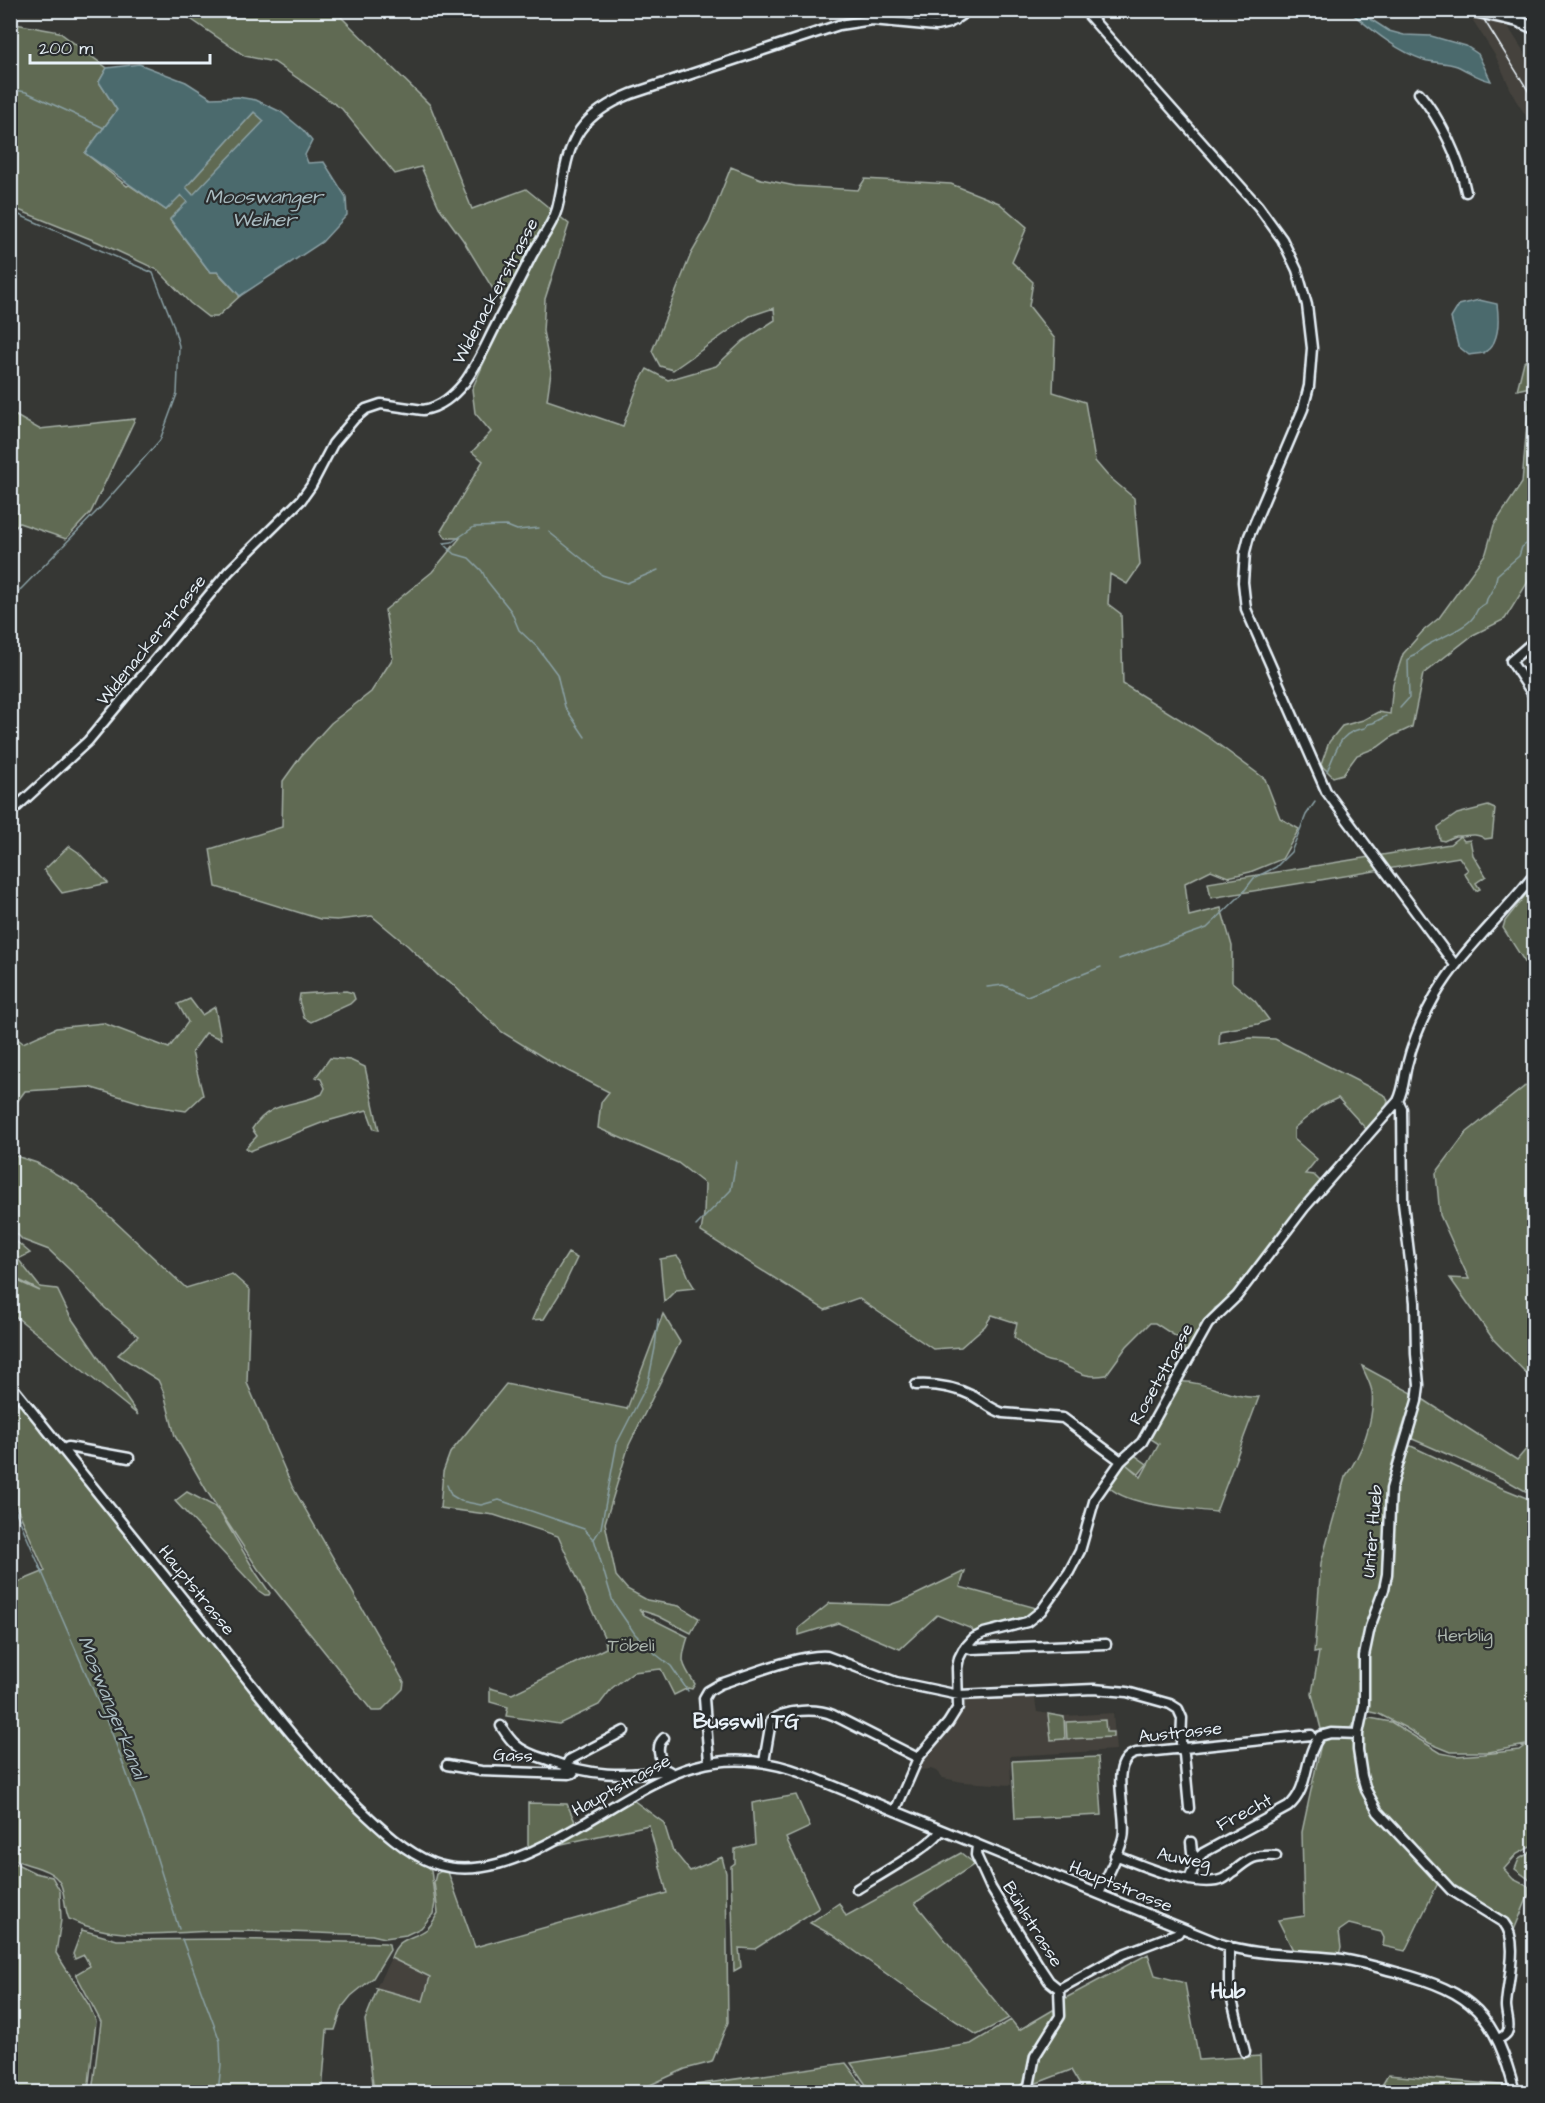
<svg xmlns="http://www.w3.org/2000/svg" width="1545" height="2103" viewBox="0 0 1545 2103" font-family="'Architects Daughter',sans-serif">
  <style>
    .built { fill: #44423c }
    .green { fill: #606b52; stroke: #a4aea5; stroke-width: 1.5 }
    .water { fill: #4b6a6d; stroke: #8aa0a5; stroke-width: 1.5; fill-rule: evenodd }
    .lines { fill: none; stroke-linecap: round; stroke-linejoin: round }
    .stream { stroke: #8aa0a5; stroke-width: 1.5 }
    .minor-casing { stroke: #e8f1f8; stroke-width: 13 }
    .major-casing { stroke: #e8f1f8; stroke-width: 15 }
    .minor { stroke: #2a2d2e; stroke-width: 8 }
    .major { stroke: #2a2d2e; stroke-width: 10 }
    .rail { stroke: #e8f1f8; stroke-width: 1.5 }
    .labels { text-anchor: middle; stroke-width: 4.5; stroke-linejoin: round; paint-order: stroke }
    .street-label { font-size: 18px; fill: #e8f1f8; stroke: #2a2d2e }
    .park-label { font-size: 18px; fill: #abb5ad; stroke: #2a2d2e }
    .water-label { font-size: 20px; font-style: italic; fill: #a9bbc0; stroke: #2a2d2e }
    .quarter-label { font-size: 21px; font-weight: bold; fill: #e8f1f8; stroke: #2a2d2e }
  </style>
  <rect width="100%" height="100%" fill="#363734"/>
  <filter id="ink" filterUnits="userSpaceOnUse"><feTurbulence type="fractalNoise" baseFrequency=".0167" numOctaves="2"/><feDisplacementMap in="SourceGraphic" scale="12" xChannelSelector="R" yChannelSelector="G"/><feConvolveMatrix kernelMatrix="1 2 1 2 8 2 1 2 1" color-interpolation-filters="sRGB"/></filter>
  <g filter="url(#ink)">
    <path class="built" d="M1467 11H1498L1533 66 1527 77 1534 88V128L1515 99 1496 57Z
      M1034 1692 1037 1712 1064 1716 1113 1713 1116 1750 1010 1756 1011 1785 962 1782 943 1778 936 1771 931 1769 919 1770 923 1761 965 1698Z
      M391 1958 430 1977 423 2002 376 1988Z"/>
    <path class="green" d="M179 11H335L430 105 472 209 526 189 569 224 545 299 543 331 551 372 547 400 623 426 639 383 647 369 668 380 716 366 743 341 775 320 774 308 750 316 673 370 660 366 652 351 691 254 709 223 731 167 761 179 795 186 858 190 865 179 951 184 999 203 1027 227 1012 262 1033 282 1029 306 1055 339 1053 392 1085 402 1095 461 1107 475 1134 498 1140 565 1127 584 1110 574 1108 604 1121 614 1123 684 1207 736 1265 779 1280 818 1299 829 1282 859 1250 872 1228 877 1211 870 1185 883 1189 916 1221 908 1232 946V982L1255 1001 1269 1020 1258 1024 1220 1031 1219 1044 1250 1038 1275 1039 1371 1088 1386 1096 1388 1101 1384 1115 1367 1130 1338 1098 1321 1106 1294 1128V1139L1317 1159 1305 1174 1314 1175 1323 1184 1296 1211 1232 1298 1215 1308 1185 1357 1183 1341 1155 1323H1150L1127 1346 1106 1375C1083 1379 1077 1370 1058 1363 1055 1362 1051 1362 1048 1361 1035 1357 1024 1346 1014 1337L1017 1323 992 1315 985 1326 961 1347 933 1349 858 1298 825 1310 701 1232 704 1214 705 1184 678 1163 598 1128 601 1102 609 1092 549 1061 502 1032 449 981 440 977 408 946 372 916 337 920 320 919 216 887 210 849 282 827 283 781 301 756 331 723 371 692 393 658 385 610 432 572 460 538H446L441 531 483 461 472 452 491 432 475 413 472 389 507 312 463 240 439 207 421 167 395 174 342 109 274 62 245 56Z
      M10 23 59 32 107 68 99 82 117 110 85 153 127 186 129 185 166 210 180 195 188 202 170 220 210 272H217L240 296 217 317H208L190 303 158 270 98 242 11 207Z
      M254 112 265 121 194 195 185 188Z
      M1534 353V572L1505 619 1473 635 1423 674 1412 727 1393 736 1378 747 1357 755 1343 774 1333 777 1321 765 1329 742 1342 726 1363 720 1378 712 1390 714 1393 684 1403 654 1423 631 1439 618 1486 553 1494 525 1522 483 1530 387 1517 390 1524 362Z
      M11 413 39 429 135 419 91 512 66 539 19 523 11 533Z
      M1488 806 1495 809 1492 838 1485 839C1478 833 1469 835 1460 836L1464 841 1470 840 1473 855 1486 876 1476 883 1480 889 1476 891 1464 873 1468 870 1459 857 1211 898 1208 883 1450 844 1460 836H1455L1444 841 1440 840 1438 827 1457 814Z
      M69 846 78 852 108 883 62 893 44 870Z
      M1534 879V963L1528 967 1503 928 1505 921 1531 888 1530 885Z
      M346 991 353 993 355 999 350 1004 311 1022 304 1018 299 1001 300 994Z
      M190 999 202 1015 215 1007 221 1039 206 1033 192 1052 203 1095 186 1111 148 1105 89 1087 25 1091 11 1110V1034L23 1043 56 1028 103 1023 169 1048 188 1022 178 1004Z
      M330 1058 350 1060 365 1067 379 1130 374 1129 367 1110 324 1122 250 1151 246 1148 257 1136 252 1129C270 1100 295 1107 322 1094L325 1088 321 1079 316 1077Z
      M1534 1079V1381L1493 1339 1450 1278 1469 1279 1440 1215 1436 1173 1466 1133Z
      M10 1154 37 1163 77 1186 186 1288 232 1274 250 1290 247 1383 292 1486 404 1682 403 1689 381 1711H372L258 1569 208 1493 175 1436 164 1393 158 1380 118 1355 138 1336 105 1308 72 1272 49 1250 23 1240 11 1228Z
      M10 1236 30 1253 18 1259 40 1287 57 1289 70 1316 138 1415 15 1316 11 1317V1278L40 1291 11 1276Z
      M568 1253 577 1258 562 1290 544 1319 532 1320 546 1288Z
      M677 1256C687 1265 686 1278 695 1288L676 1290 664 1302 660 1259Z
      M663 1314 680 1342 629 1445 605 1523 616 1576 627 1589 647 1600 679 1606 699 1618 691 1633 658 1616 640 1610 644 1615 688 1637C680 1661 681 1663 695 1684L692 1689 688 1688 674 1695 661 1669 633 1672 612 1688 599 1705 559 1724 506 1716 508 1707 490 1702V1688L512 1694 606 1648 605 1639 558 1536 494 1515 440 1508 443 1472 450 1453 506 1384 627 1409Z
      M1362 1366 1414 1394C1402 1429 1388 1467 1385 1505 1384 1527 1386 1550 1383 1573 1380 1599 1360 1632 1360 1657 1359 1679 1367 1715 1348 1731L1321 1729 1312 1694 1319 1652 1314 1653 1321 1563 1345 1477C1361 1455 1375 1420 1372 1392 1371 1384 1365 1374 1362 1366Z
      M1178 1382C1206 1380 1233 1400 1259 1397L1216 1512C1186 1508 1126 1507 1107 1485L1123 1462 1126 1464 1133 1454 1147 1464 1139 1474 1127 1465 1141 1477 1159 1444 1148 1437Z
      M10 1391 258 1697 259 1701 256 1702 264 1707 319 1772 356 1811 403 1853 427 1865 431 1870 435 1903 433 1914 421 1928 406 1935 385 1938 372 1935C323 1933 273 1931 224 1931 172 1931 117 1943 69 1919 64 1909 65 1891 60 1883 52 1867 25 1866 11 1858V1585L45 1571 11 1494Z
      M1421 1398 1517 1460 1534 1440V1496L1506 1480 1408 1437Z
      M1411 1446 1497 1486 1534 1501V1738L1532 1740 1534 1739V1845L1517 1854 1504 1869 1513 1879 1529 1887V1894L1514 1930 1496 1914 1449 1885 1376 1806 1366 1786 1360 1744 1363 1722 1370 1718 1391 1722 1441 1753 1456 1756 1484 1754 1519 1750 1526 1745 1489 1752H1451L1429 1743 1406 1728 1379 1714 1366 1711V1658L1392 1541 1396 1483 1406 1448Z
      M187 1492 214 1506 221 1514 256 1573 270 1593 269 1595H265L259 1591 175 1501Z
      M965 1571 960 1587 1040 1609 1032 1614 975 1636 972 1629 937 1615 900 1649 838 1623 799 1635V1628L830 1603 889 1605 907 1599Z
      M1048 1714 1064 1717 1065 1739 1051 1740Z
      M1105 1720 1106 1732H1113V1737L1067 1739 1066 1722Z
      M1330 1735 1357 1739 1356 1772 1373 1811 1439 1881 1405 1951 1383 1946 1384 1938 1381 1932 1349 1924 1339 1931 1341 1948 1339 1954 1294 1952 1278 1920 1304 1916 1302 1832 1322 1739Z
      M1098 1757 1102 1815 1015 1819 1012 1761Z
      M796 1795 810 1827 786 1838 819 1908 755 1949 739 1948 741 1967 734 1971 731 1871V1866L735 1863V1849L755 1844 752 1803Z
      M633 1800 664 1823 672 1849 690 1871 722 1857 726 1873 728 2022 712 2062 685 2069 635 2092H374L365 2020 377 1990 376 1988 423 2001 430 1977 391 1958C398 1936 412 1940 427 1929 432 1925 435 1918 438 1913L434 1882 436 1874 443 1870 448 1872 475 1947 667 1893 649 1825 548 1847Z
      M528 1803 567 1804 576 1824 529 1849 528 1844Z
      M1534 1850V1892L1532 1896 1531 1881 1515 1869 1519 1859Z
      M961 1853 975 1864 915 1903 1009 2018 977 2035 919 1997 832 1935 810 1923 839 1903 846 1916Z
      M11 1861 35 1873 52 1877 60 1891 61 1920 56 1953 89 2005 96 2021 88 2092H11Z
      M82 1930 117 1940 228 1939 385 1943 389 1944 390 1950 373 1978 351 1996 343 2006 335 2030H327L322 2092H92L101 2022 76 1974 90 1966 84 1955 75 1959 73 1954Z
      M1148 1954 1155 1975 1185 1983 1199 2060 1260 2056 1261 2092H1084L1071 2070 1029 2086 1021 2092H871L851 2063 971 2044 1011 2020 1019 2030 1053 2010 1060 2016V2001Z
      M846 2063 868 2092H649L653 2091Z
      M1388 2075 1511 2086 1513 2092H1378Z"/>
    <path class="water" d="M1349 11H1358L1389 31 1404 35 1431 36 1466 46 1478 54 1491 81C1478 79 1469 71 1457 66 1446 62 1434 63 1424 60 1396 51 1371 29 1349 11Z
      M139 64 186 82 211 98 238 97 256 100 281 112 303 130 312 141 305 155 308 163 324 162 346 197 347 215 322 242 240 296 218 272H210L170 219 187 202 181 195 166 210 85 153 117 110 99 82 107 68ZM254 112 264 121 193 195 186 187Z
      M1479 300 1497 304C1499 319 1500 345 1483 353 1479 354 1473 354 1469 355L1458 346 1451 318 1459 305Z"/>
    <g class="lines">
      <path class="stream" d="M10 89 26 92 104 128
        M10 211 153 273 173 324 179 346 177 394 160 440 101 507 20 590 10 604
        M549 532 602 575 627 583 658 570
        M443 543 455 554 469 558 482 571 487 581 511 611 519 630 537 647 557 674 565 707 585 737
        M444 543 452 542 474 527 507 526 517 530 539 528
        M1400 708 1409 698 1408 661 1411 656C1419 654 1420 649 1426 646 1439 638 1460 631 1471 620 1479 612 1473 610 1486 603L1487 599 1495 585 1497 575 1519 556 1522 547 1529 542 1534 534
        M1327 771C1338 748 1338 732 1365 728L1368 724 1373 723 1386 716
        M1119 959 1207 928 1241 895 1254 878 1276 867 1291 852 1306 815 1315 802
        M987 987 1003 985 1027 996 1101 967
        M696 1226 731 1190 736 1161
        M658 1319 655 1348 648 1383 617 1443 601 1528 594 1539 613 1602 635 1634 653 1652 671 1666 688 1691
        M447 1485 451 1495 461 1501 481 1505 499 1500 584 1529 593 1539
        M10 1498 113 1736 153 1846 179 1929
        M182 1939 220 2041 221 2065 218 2092"/>
      <g class="minor-casing">
        <path id="minor" d="M943 10 955 20
          M1084 10 1258 206 1282 239 1297 270 1307 305 1312 348 1309 386 1303 409 1249 536 1245 552 1243 582 1246 609 1326 791 1455 965
          M1518 21 1520 10
          M1419 93C1441 120 1459 157 1466 192
          M1534 641 1511 661 1534 696
          M10 813 88 741 229 571 301 500 311 486 333 444 354 419 366 409 381 404 423 410C441 407 453 396 464 383 476 367 484 349 493 331 506 306 518 282 531 257 539 241 552 227 557 209 564 182 564 154 580 130 593 112 611 102 631 94L839 25 872 20 936 26 949 23 969 10
          M1398 1101 1402 1109 1403 1203 1415 1302 1416 1354 1419 1385 1417 1401 1391 1489 1387 1574 1384 1589 1370 1627 1364 1656V1705L1358 1734V1750L1362 1776 1366 1790 1378 1812 1451 1890 1504 1923C1520 1942 1507 1982 1506 2006 1506 2014 1510 2023 1508 2030 1507 2035 1502 2037 1498 2039
          M10 1384C78 1468 146 1552 213 1636 260 1695 305 1755 358 1807 380 1828 405 1852 433 1863 476 1879 525 1857 562 1836 646 1790 701 1735 802 1773L1221 1944C1258 1956 1295 1954 1334 1958 1355 1960 1375 1967 1396 1972 1474 1992 1495 2015 1515 2092
          M916 1385C935 1384 955 1387 973 1396 984 1402 991 1409 1003 1413L1063 1418 1121 1461
          M63 1450 68 1447 129 1458
          M965 1647 971 1649 1106 1644
          M501 1726C505 1732 509 1739 515 1744 523 1752 538 1757 548 1760 590 1776 624 1777 667 1770L672 1773
          M709 1762 704 1698 708 1691 720 1684C748 1675 799 1654 827 1656L896 1682 959 1695 1094 1689 1127 1692 1170 1704 1178 1709 1182 1718 1181 1743 1184 1754 1189 1808
          M764 1762 771 1721C785 1709 817 1708 833 1715L918 1758
          M447 1765 481 1771 569 1774 573 1773 575 1769
          M565 1767 569 1760 624 1731
          M664 1770C661 1759 654 1747 664 1738
          M895 1811 918 1758 948 1723 958 1707 957 1668 959 1658 963 1650 974 1638 984 1633 1027 1622 1041 1611 1069 1572 1080 1551 1095 1498 1121 1461 1142 1442 1208 1324 1237 1296 1304 1208 1398 1101C1404 1089 1404 1077 1407 1065 1413 1041 1423 1017 1435 996 1461 951 1502 916 1534 875
          M1191 1842 1192 1852 1197 1859
          M977 1845 976 1855 991 1888 1041 1969 1049 1981 1059 1989 1123 1954 1178 1933 1181 1928
          M1115 1855C1141 1865 1197 1890 1223 1879 1227 1877 1230 1873 1234 1871 1251 1857 1254 1855 1276 1856
          M1189 1880 1197 1859 1203 1853 1288 1807C1310 1789 1303 1757 1320 1736L1331 1733 1358 1734
          M857 1889C874 1878 934 1845 941 1830
          M1099 1894C1107 1876 1118 1857 1123 1838 1129 1815 1106 1761 1136 1753L1311 1735
          M1229 1946V1988L1245 2052
          M1021 2092 1029 2086 1035 2056 1060 2016 1059 1989"/>
      </g>
      <g class="major-casing">
        <path id="major" d="M1470 10 1518 21 1534 28"/>
      </g>
      <use href="#minor" class="minor"/>
      <use href="#major" class="major"/>
      <path class="rail" d="M1478 10 1534 100"/>
    </g>
  </g>
  <g class="labels">
    <g class="street-label">
      <text transform="translate(495 291) rotate(-62)" y="6">Widenackerstrasse</text>
      <text transform="translate(151 640) rotate(-51)" y="6">Widenackerstrasse</text>
      <text transform="translate(1161 1374) rotate(-61)" y="6">Rosetstrasse</text>
      <text transform="translate(1372 1531) rotate(-85)" y="6">Unter Hueb</text>
      <text transform="translate(197 1590) rotate(51)" y="6">Hauptstrasse</text>
      <text transform="translate(1180 1732) rotate(-6)" y="6">Austrasse</text>
      <text transform="translate(513 1755) rotate(2)" y="6">Gass</text>
      <text transform="translate(621 1785) rotate(-29)" y="6">Hauptstrasse</text>
      <text transform="translate(1244 1812) rotate(-28)" y="6">Frecht</text>
      <text transform="translate(1184 1858) rotate(11)" y="6">Auweg</text>
      <text transform="translate(1121 1886) rotate(22)" y="6">Hauptstrasse</text>
      <text transform="translate(1033 1924) rotate(58)" y="6">Bühlstrasse</text>
    </g>
    <g class="park-label">
      <text x="1465" y="1641">Herblig</text>
      <text x="631" y="1651">Töbeli</text>
    </g>
    <g class="water-label">
      <text x="264" y="203">Mooswanger<tspan x="264" dy="23">Weiher</tspan></text>
      <text transform="translate(113 1707) rotate(68)" y="7">Moswangerkanal</text>
    </g>
    <g class="quarter-label">
      <text x="746" y="1728">Busswil TG</text>
      <text x="1228" y="1998">Hub</text>
    </g>
  </g>
  <rect width="1545" height="2103" fill="none" stroke="#2a2d2e" stroke-width="36"/>
  <rect x="18" y="18" width="1509" height="2067" fill="none" stroke="#e8f1f8" stroke-width="2" filter="url(#ink)"/>
  <path d="M30 54v9h180v-9" fill="none" stroke="#e8f1f8" stroke-width="3"/>
  <text x="39" y="54" font-size="18" fill="#e8f1f8" stroke="#2a2d2e" stroke-width="4.5" paint-order="stroke">200 m</text>
</svg>
